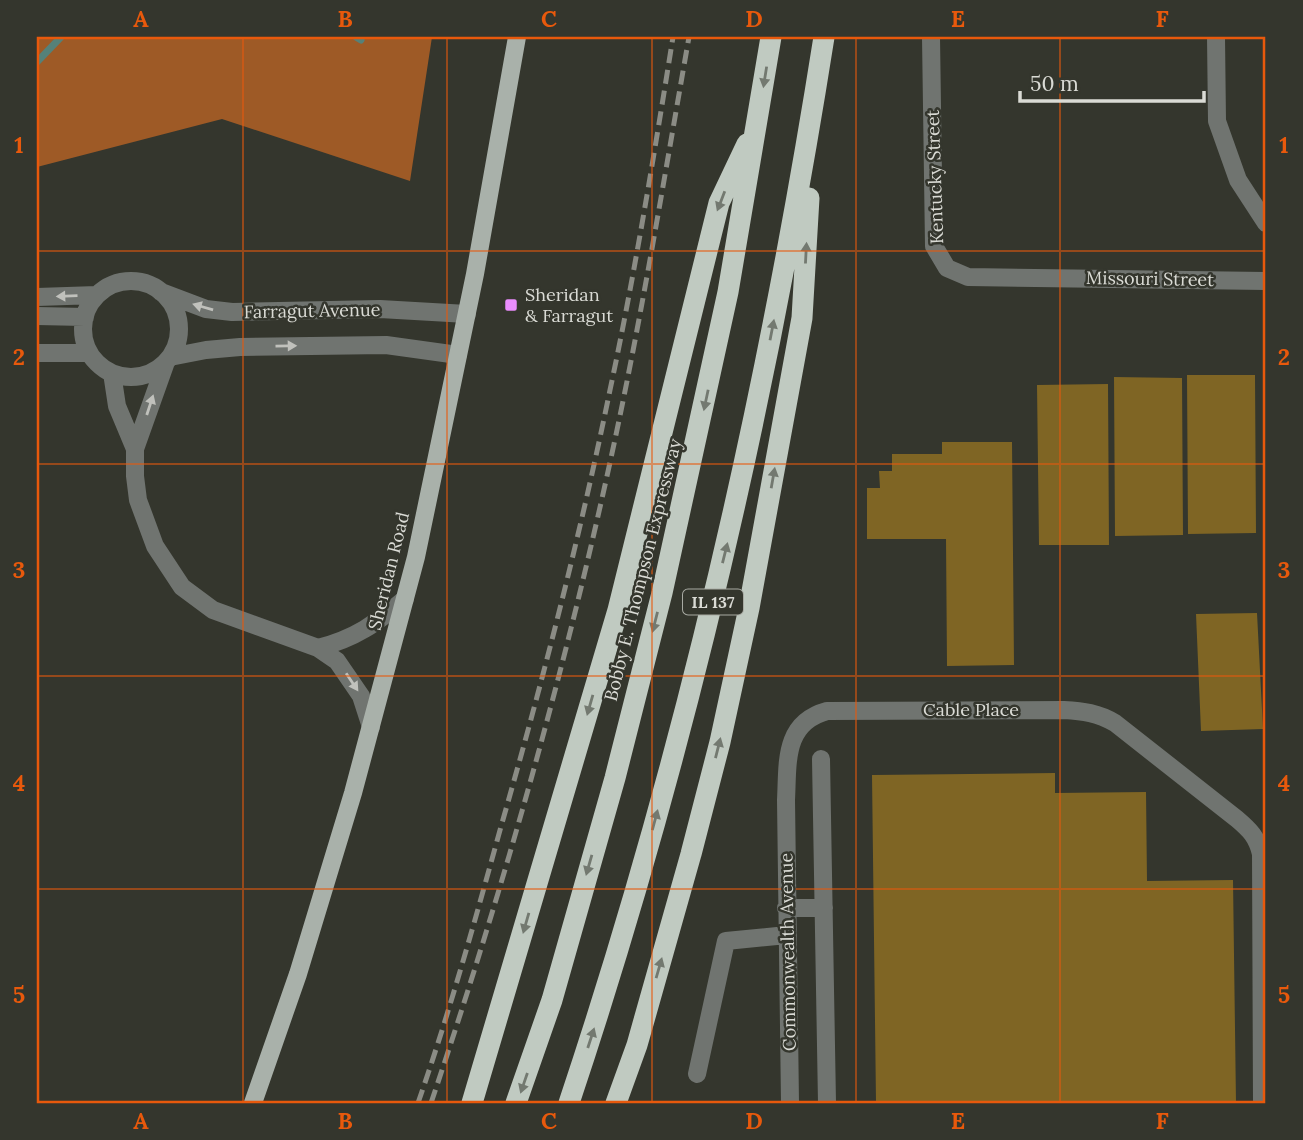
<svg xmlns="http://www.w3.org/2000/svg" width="1303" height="1140" viewBox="0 0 1303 1140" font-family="Lora,serif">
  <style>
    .forest { fill: #9e5a26 }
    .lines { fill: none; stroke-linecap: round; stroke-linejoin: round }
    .stream { stroke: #558179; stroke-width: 7 }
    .building { fill: #7f6524 }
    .minor { stroke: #707470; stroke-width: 18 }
    .major { stroke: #a9b1aa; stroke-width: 18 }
    .highway { stroke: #c0cac1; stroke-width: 21 }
    .rail { stroke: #8b8c85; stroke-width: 5; stroke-dasharray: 14 7; stroke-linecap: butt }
    .oneway { fill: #737970 }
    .oneway2 { fill: #c0c1bc }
    .grid { fill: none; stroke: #e8590c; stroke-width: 2; stroke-opacity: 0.55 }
    .poi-dot { fill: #ea8dfd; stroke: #34362d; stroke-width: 2.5 }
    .labels { text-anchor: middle; stroke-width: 5; stroke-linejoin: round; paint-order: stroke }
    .shield { fill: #34362d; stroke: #a8aaa3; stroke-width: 2 }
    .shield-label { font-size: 16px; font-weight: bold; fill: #dadbd5 }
    .street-label { font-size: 18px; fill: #dadbd5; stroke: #34362d }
    .poi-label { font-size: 18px; fill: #dadbd5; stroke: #34362d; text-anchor: start }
    .neatline { fill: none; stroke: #e8590c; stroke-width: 2.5 }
    .grid-label { font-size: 23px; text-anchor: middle; font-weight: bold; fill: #e8590c }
  </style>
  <rect width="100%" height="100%" fill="#34362d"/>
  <path class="forest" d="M37 37H432L410 181 222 119 37 167Z"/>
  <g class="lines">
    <path class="stream" d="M356 37 361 40
      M37 62 61 37"/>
  </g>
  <path class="building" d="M1187 375H1255L1256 533 1188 534Z
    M1114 377 1182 378 1183 535 1115 536Z
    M1108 384 1109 545H1039L1037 385Z
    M942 442H1012L1014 665 947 666 946 539H867V488H880L879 471H892V454H942Z
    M1257 613 1263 729 1201 731 1196 614Z
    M1055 773V793L1146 792 1147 881 1233 880 1236 1103H876L872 775Z"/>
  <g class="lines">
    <path class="minor" d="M931 37 934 246 947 268 968 277 1266 281
      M1216 37 1217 121 1238 180 1266 223
      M83 329a48 48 0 1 1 96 0a48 48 0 1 1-96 0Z
      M161 292 206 309 232 312 380 309 467 314
      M37 297 97 295
      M37 316 85 317
      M37 353H89
      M170 357 206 350 240 347 386 345 458 355
      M166 362 135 449V476L138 500 155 546 182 587 213 610 318 648 337 661 361 696 371 727
      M112 373 117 406 135 449
      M318 648C356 638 375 624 405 599
      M821 759 827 1103
      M786 908H824
      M697 1074 726 941 787 935
      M790 1103 786 800C788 763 783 723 827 711L1064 710C1083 711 1098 713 1115 723L1237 819C1250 830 1257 837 1261 854L1262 1103"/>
    <path class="major" d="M253 1103 298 974 353 793 416 557 475 274 517 37"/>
    <path class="highway" d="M472 1103 618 610 719 203 747 144
      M516 1103 552 1000 615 778 662 593 728 292 771 37
      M569 1103C685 756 767 398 824 37
      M616 1103 637 1045 691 854 720 742 749 608 802 318 809 198"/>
    <path class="rail" d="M418 1103C450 1011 476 917 502 823 543 680 580 536 610 390 635 273 654 155 673 37
      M431 1103C504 887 566 667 614 444 643 309 665 173 689 37"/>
  </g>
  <defs><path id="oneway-solid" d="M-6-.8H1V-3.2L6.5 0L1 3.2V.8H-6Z" transform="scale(1.75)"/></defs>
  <g class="oneway">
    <use href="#oneway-solid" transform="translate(765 77) rotate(99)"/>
    <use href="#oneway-solid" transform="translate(721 201) rotate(111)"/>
    <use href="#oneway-solid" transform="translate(806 253) rotate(-87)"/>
    <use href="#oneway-solid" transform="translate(772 330) rotate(-79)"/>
    <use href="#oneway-solid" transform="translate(706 400) rotate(102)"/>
    <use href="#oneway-solid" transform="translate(773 478) rotate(-80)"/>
    <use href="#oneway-solid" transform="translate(725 553) rotate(-76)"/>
    <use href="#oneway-solid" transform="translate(655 622) rotate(104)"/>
    <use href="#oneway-solid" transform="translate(590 705) rotate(106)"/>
    <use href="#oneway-solid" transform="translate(718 748) rotate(-76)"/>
    <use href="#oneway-solid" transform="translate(655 820) rotate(-75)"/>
    <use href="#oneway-solid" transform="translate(589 865) rotate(106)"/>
    <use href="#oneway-solid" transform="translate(526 923) rotate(106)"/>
    <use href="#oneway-solid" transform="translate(659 968) rotate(-74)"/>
    <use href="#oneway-solid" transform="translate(591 1038) rotate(-72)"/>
    <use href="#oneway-solid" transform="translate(524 1083) rotate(109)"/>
  </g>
  <g class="oneway2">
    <use href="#oneway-solid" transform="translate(67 296) rotate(178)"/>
    <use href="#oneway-solid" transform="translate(203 307) rotate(-164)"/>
    <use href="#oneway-solid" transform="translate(286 346) rotate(-1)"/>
    <use href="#oneway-solid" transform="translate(150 405) rotate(-72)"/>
    <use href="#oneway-solid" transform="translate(352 682) rotate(56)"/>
  </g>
  <path class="grid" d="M243 37V1103M447 37V1103M652 37V1103M856 37V1103M1060 37V1103M37 251H1266M37 464H1266M37 676H1266M37 889H1266"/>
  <rect class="poi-dot" x="504" y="298" width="14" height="14" rx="3.5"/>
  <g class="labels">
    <rect class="shield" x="683" y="589.5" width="60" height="25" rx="5"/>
    <g class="shield-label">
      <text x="713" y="608">IL 137</text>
    </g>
    <g class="street-label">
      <text transform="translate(935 177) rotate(-92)" y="6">Kentucky Street</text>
      <text transform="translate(1150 279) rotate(1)" y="6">Missouri Street</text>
      <text transform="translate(312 311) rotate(-1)" y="6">Farragut Avenue</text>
      <text transform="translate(643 570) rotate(-76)" y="6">Bobby E. Thompson Expressway</text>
      <text transform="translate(389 571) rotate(-76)" y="6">Sheridan Road</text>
      <text x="971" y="716">Cable Place</text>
      <text transform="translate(788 952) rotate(-91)" y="6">Commonwealth Avenue</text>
    </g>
    <g class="poi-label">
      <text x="525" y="301">Sheridan<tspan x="525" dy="21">&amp; Farragut</tspan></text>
    </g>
  </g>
  <rect width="1303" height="1140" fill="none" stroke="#34362d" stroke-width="77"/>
  <path d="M1020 91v10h184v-10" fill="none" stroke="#dadbd5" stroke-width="3.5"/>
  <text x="1030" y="91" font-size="21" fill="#dadbd5" stroke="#34362d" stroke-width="5" paint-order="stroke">50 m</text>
  <rect x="38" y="38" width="1226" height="1064" class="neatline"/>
  <g class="grid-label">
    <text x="141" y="27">A</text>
    <text x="345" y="27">B</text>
    <text x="549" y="27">C</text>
    <text x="754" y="27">D</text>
    <text x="958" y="27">E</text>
    <text x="1162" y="27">F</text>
    <text x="19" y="153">1</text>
    <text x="1284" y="153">1</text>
    <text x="19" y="365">2</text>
    <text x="1284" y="365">2</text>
    <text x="19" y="578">3</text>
    <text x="1284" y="578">3</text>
    <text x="19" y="791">4</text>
    <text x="1284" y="791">4</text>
    <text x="19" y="1003">5</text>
    <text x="1284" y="1003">5</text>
    <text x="141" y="1129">A</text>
    <text x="345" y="1129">B</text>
    <text x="549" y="1129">C</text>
    <text x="754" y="1129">D</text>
    <text x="958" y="1129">E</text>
    <text x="1162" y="1129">F</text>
  </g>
</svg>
